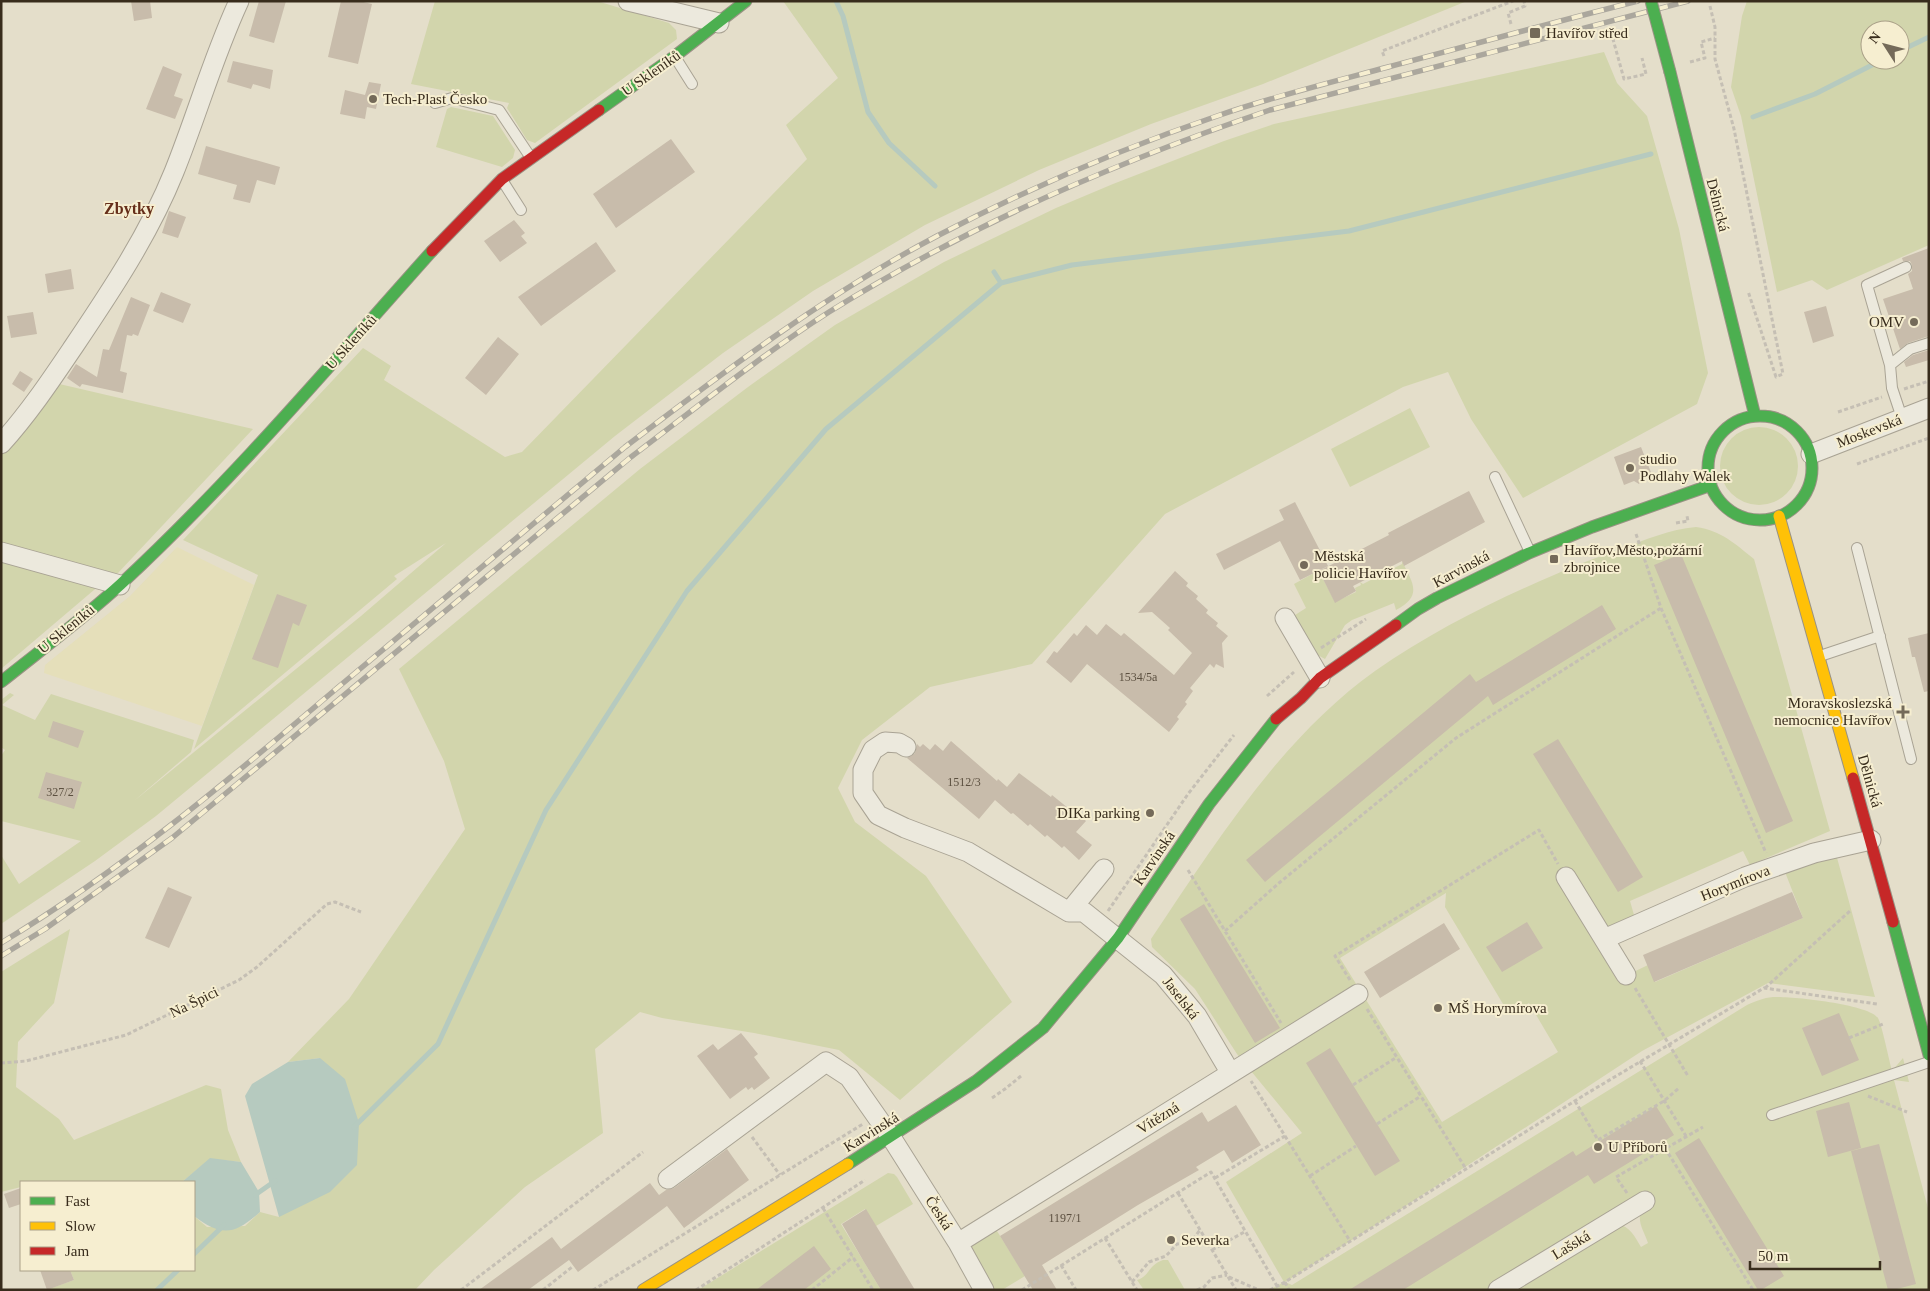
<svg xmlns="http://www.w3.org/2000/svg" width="1930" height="1291" viewBox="0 0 1930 1291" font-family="Georgia,serif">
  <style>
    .farmland { fill: #e5dfba }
    .green { fill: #d2d5ac; fill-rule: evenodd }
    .water { fill: #b6cabf }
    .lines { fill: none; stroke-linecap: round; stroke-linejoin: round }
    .stream { stroke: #b6cabf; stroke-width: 5 }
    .building { fill: #c8bcab }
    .lane-casing { stroke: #a9a394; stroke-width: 12 }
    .street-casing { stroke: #a9a394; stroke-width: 21 }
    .fast-casing { stroke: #999284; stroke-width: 13 }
    .slow-casing { stroke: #999284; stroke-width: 13 }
    .jam-casing { stroke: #999284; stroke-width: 13 }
    .path { stroke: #c5bfb4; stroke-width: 3; stroke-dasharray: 4 2.5; stroke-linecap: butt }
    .lane { stroke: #ece9dd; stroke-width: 10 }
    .street { stroke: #ece9dd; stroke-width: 19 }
    .fast { stroke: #4caf50; stroke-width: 11 }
    .slow { stroke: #ffc107; stroke-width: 11 }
    .jam { stroke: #c62828; stroke-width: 11 }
    .rail-casing { stroke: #aba79d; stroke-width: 5.5 }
    .rail { stroke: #f6eed0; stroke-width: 4; stroke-dasharray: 11; stroke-linecap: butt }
    .fast-bridge-casing { stroke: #999284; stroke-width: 13; stroke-linecap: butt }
    .fast-bridge { stroke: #4caf50; stroke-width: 11 }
    .poi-dot { fill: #746a59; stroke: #f6eed0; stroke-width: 2 }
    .labels { text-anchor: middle; stroke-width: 4; stroke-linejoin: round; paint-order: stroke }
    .number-label { font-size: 12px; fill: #5c5040 }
    .poi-label { font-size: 15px; fill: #382c1c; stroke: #f6eed0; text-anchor: start }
    .street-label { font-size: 15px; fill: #382c1c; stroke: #f6eed0 }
    .neighbourhood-label { font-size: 16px; font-weight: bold; fill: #662f1a; stroke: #f6eed0 }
  </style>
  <rect width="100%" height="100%" fill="#e4deca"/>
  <path class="farmland" d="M177 547 254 585 202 726 44 673 45 665 130 596Z"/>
  <path class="green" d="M435 1H597L669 23 676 30 677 39 535 143 527 140 507 108 509 103 411 84Z
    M783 1H1467L1263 84 1151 124 1039 170 925 225 813 291 723 353 615 436 156 816 95 861 1 924V855L19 884 81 841 1 821V756L5 750 1 747V700L10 693 14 695 2 705 35 720 51 694 194 740 191 752 134 801 361 616 446 543 394 576 397 579 194 749 258 575 183 540 363 348 391 366 384 380 505 457 522 452 807 159 786 125 838 78Z
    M1747 1H1929V245L1827 290 1812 280 1777 292 1741 116 1731 87 1742 16ZM1870 30H1900V60H1870Z
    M1604 52 1617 83 1647 116 1679 229 1708 373 1697 404 1523 498 1471 419 1448 372 1403 387 1165 514 1032 664 930 687 862 740 838 788 855 822 926 876 1012 1002 900 1100 839 1050 754 1033 662 1018 640 1012 595 1049 603 1133 525 1187 434 1270 415 1290H46L74 1280 70 1270H194V1216L207 1227 245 1226 260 1212 279 1217 320 1058 288 1062 349 999 465 829 444 761 399 669 640 469 748 387 835 325 944 262 1056 208 1113 184 1224 141 1274 124Z
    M451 107 493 116 515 150 513 158 502 167 436 147 447 109Z
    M55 383 253 429 118 573 114 574 1 547V451Z
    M1410 408 1430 447 1350 487 1331 449Z
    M1720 466a39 39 0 1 1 78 0a39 39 0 1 1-78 0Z
    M1696 527C1722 531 1734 543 1754 559L1830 831 1750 865 1743 851 1630 901 1634 915 1627 922 1592 938 1617 980 1648 965 1655 982 1803 918 1785 872 1836 854 1875 997 1768 983 1642 1051 1398 1211 1285 1282 1292 1285 1747 1005C1756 1001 1763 998 1773 997 1790 996 1869 1004 1878 1018 1882 1025 1889 1060 1892 1071L1903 1058 1909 1082 1894 1080 1929 1212V1290H1518L1515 1285 1617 1224C1630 1226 1635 1237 1641 1247L1648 1243C1644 1231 1637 1223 1641 1210L1490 1290H1269L1284 1282 1226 1182 1302 1133 1237 1054 1195 989 1152 947 1151 939C1214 845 1281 738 1375 671 1431 632 1491 602 1554 575 1576 565 1598 557 1621 549 1645 540 1670 529 1696 527ZM1446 893 1445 907 1509 1014 1529 1003 1558 1052 1442 1122 1340 958Z
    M1 559 101 584 1 669Z
    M1402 561C1413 584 1423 595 1396 610L1394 603 1352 620 1345 625 1325 659 1312 652 1292 617 1306 608 1294 584 1314 573 1317 579 1322 577 1335 602 1356 592 1355 588 1361 585 1360 582 1363 584 1402 564Z
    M70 929 54 1003 18 1042 16 1087 59 1119 74 1140 206 1085 221 1089 228 1130 241 1162 210 1159 182 1182H21V1187L1 1192V972Z
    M888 1173 894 1174 897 1177 913 1204 876 1226 865 1209 841 1224 881 1290H698Z
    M992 1223 1025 1276 1002 1290H986L963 1244Z
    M1163 1260H1168L1185 1290H1144L1137 1280C1150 1276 1148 1265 1163 1260Z"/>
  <path class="water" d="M320 1058 345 1079 359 1123 357 1165 330 1192 279 1217 245 1096 252 1084 288 1062Z
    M210 1158 241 1162 259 1192 260 1212C234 1235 222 1237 194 1216V1182H182Z"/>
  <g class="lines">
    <path class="stream" d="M836 1 843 16 868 112 889 143 935 186
      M1900 51 1929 37
      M1753 117 1815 94 1882 60
      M994 272 1001 283
      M354 1127 438 1044 546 810 687 591 826 429 1001 283 1072 265 1349 231 1651 154
      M255 1195 275 1181
      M194 1254 224 1225
      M157 1290 178 1270"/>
  </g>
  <path class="building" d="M131 1H150L152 18 134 21Z
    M259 1H286L274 43 249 36Z
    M341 1H359L372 4 358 64 328 57Z
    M233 61 273 70 270 89 253 84 251 89 227 82Z
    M163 66 182 74 174 96 183 99 175 119 146 109Z
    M369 82 381 84 376 109 367 107 365 119 340 114 345 90 365 95Z
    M671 139 695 172 616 228 593 194Z
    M206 146 280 167 275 185 257 180 250 203 233 199 237 185 198 174Z
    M169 211 186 217 178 238 162 233Z
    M514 220 525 233 521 236 527 243 500 262 484 241Z
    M596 242 616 271 541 326 518 297Z
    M1929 248V336L1908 343 1900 349 1883 299 1913 289 1908 274 1912 271V265L1910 261H1903L1902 258Z
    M71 269 74 289 48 293 45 274Z
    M161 292 191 304 183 323 153 311Z
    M131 297 150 305 138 336 133 334 132 336 127 335 120 371 127 373 123 393 82 384 80 387 67 378 76 364 97 377 103 349 109 350Z
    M1826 306 1834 336 1813 343 1804 312Z
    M33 312 37 334 11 338 7 316Z
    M498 337 519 354 486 395 465 378Z
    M1929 350V360L1906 367 1904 362 1913 355Z
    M20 371 33 379 24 392 12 384Z
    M1641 447 1652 475 1642 478 1639 484 1634 481 1624 485 1614 457Z
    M1469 491 1485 522 1404 566 1402 561 1353 586 1356 591 1335 603 1319 571 1389 535 1388 533Z
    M1295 502 1328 566 1300 580 1280 541 1224 570 1216 554 1284 520 1279 510Z
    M1681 554 1793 821 1766 833 1654 565Z
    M1175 571 1188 583 1186 586 1198 596 1196 599 1208 610 1206 613 1218 623 1216 626 1228 636 1222 643 1224 668 1216 664 1214 668 1210 664 1190 688 1193 691 1185 702 1187 704 1177 717 1179 719 1169 732 1087 664 1071 683 1046 662 1054 651 1057 653 1074 633 1077 636 1086 625 1097 635 1106 624 1121 636 1124 633 1174 675 1192 653 1168 630 1170 628 1152 612 1138 613Z
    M277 594 307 605 299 626 293 623 278 668 252 659Z
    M1602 605 1616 629 1493 705 1488 696 1265 882 1246 860 1470 674 1476 682Z
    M1929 633V691L1924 692 1915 657H1912L1908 638Z
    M53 721 84 731 78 748 48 737Z
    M1558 739 1643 877 1618 892 1533 754Z
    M951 741 997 781 998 779 1007 787 1019 773 1051 797 1052 795 1068 808 1069 806 1086 821 1076 832 1092 845 1079 860 1064 846 1062 848 1047 835 1045 837 1030 824 1028 826 1013 813 1011 814 995 800 979 819 907 758 915 753 917 744 920 747 923 744 930 750 935 744 943 751Z
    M46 772 82 782 74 809 38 798Z
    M168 887 192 897 169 948 145 938Z
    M1792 892 1803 918 1654 982 1643 955Z
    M1204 904 1280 1028 1255 1043 1180 919Z
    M1527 922 1543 948 1502 972 1486 947Z
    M1444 923 1460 949 1380 998 1364 972Z
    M1839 1013 1859 1060 1822 1076 1802 1028Z
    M741 1033 758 1054 754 1057 770 1078 754 1090 752 1087 748 1090 746 1087 730 1099 697 1056 713 1044 718 1050Z
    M1330 1048 1400 1161 1375 1176 1306 1063Z
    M1849 1102 1861 1148 1828 1157 1816 1111Z
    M1236 1105 1261 1145 1232 1163 1224 1150 1196 1167 1199 1170 1138 1205 1042 1265 1057 1290H1033L1000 1236 1202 1112 1208 1122Z
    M1656 1106 1674 1135 1594 1184 1588 1175 1403 1290H1349L1573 1151 1576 1156Z
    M1699 1138 1784 1276 1761 1290H1758L1675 1153Z
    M1879 1144 1916 1284 1893 1290H1888L1851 1151Z
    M727 1149 749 1180 684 1228 667 1206 578 1272 569 1260 528 1290H479L552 1237 561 1249 650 1183 659 1195 666 1190 674 1188Z
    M21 1188V1204L9 1208 4 1194Z
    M866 1209 889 1247 915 1290H881L864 1262 842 1224Z
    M814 1246 831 1269 804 1290H756Z
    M40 1270H70L74 1280 47 1290Z"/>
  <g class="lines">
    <g class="lane-casing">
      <path id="lane" d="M675 57 692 84
        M435 103 452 98 499 110 531 158
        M502 180 521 210
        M1890 365 1867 285 1906 267
        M1902 418 1892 388 1890 365 1910 349 1929 343
        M1495 477 1530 552
        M1857 548 1911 759
        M1820 656 1880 636
        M1772 1115 1929 1062"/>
    </g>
    <g class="street-casing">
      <path id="street" d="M628 1 719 23
        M1 444C29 413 51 380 74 346 111 291 149 234 174 172 197 115 213 57 239 1
        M1811 454 1929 408
        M1 552 120 585
        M1285 618 1320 678
        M906 747 899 743 885 742 873 750 863 770V793L878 815 905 828 968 852 1069 912H1084L1163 975 1197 1016 1230 1072
        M1566 877 1626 975
        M1069 912 1104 869
        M1604 939 1745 877 1814 853 1871 840
        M668 1179 826 1062 849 1077 891 1137 958 1243 984 1290
        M958 1243 1358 994
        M1498 1290 1645 1201"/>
    </g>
    <g class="fast-casing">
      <path id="fast" d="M1670 72 1755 416
        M599 110 675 56 746 1
        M1708 468a52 52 0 1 1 104 0a52 52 0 1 1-104 0Z
        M1396 625 1418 609 1437 598 1529 553 1592 527 1711 485
        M1 682C41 650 84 618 121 584 232 481 331 364 432 251
        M1893 922 1929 1055
        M848 1164 976 1081 1043 1028 1118 938 1209 804 1276 719"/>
    </g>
    <g class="slow-casing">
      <path id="slow" d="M1779 516 1853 778
        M643 1290 848 1164"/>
    </g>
    <g class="jam-casing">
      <path id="jam" d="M432 251 502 179 599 110
        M1276 719 1301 698 1320 678 1396 625
        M1853 778 1893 922"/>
    </g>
    <path class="path" d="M1710 6 1715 27V59L1734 129 1783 374 1776 377 1748 291
      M1511 24 1508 13 1525 6 1524 1
      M1611 32 1624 79 1646 74 1642 58
      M1384 56 1382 51 1513 1
      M1690 62 1705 58 1701 42 1715 38
      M1904 389 1929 381
      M1838 412 1882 397
      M1857 464 1929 438
      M1676 523 1688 521 1687 516
      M1636 534 1661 608 1766 853
      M1321 648 1366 619
      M1267 696 1294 672
      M1188 870 1281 1023
      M1108 911 1188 794 1234 735
      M1225 931 1279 883 1456 738 1661 608
      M1350 980 1335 956 1539 830 1558 864
      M1635 988 1688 1076
      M1765 988 1851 910
      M1367 1009 1466 1169
      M1849 1038 1883 1024
      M1640 1061 1686 1136
      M1 1063 26 1061 126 1035 239 980 257 967 327 904 335 902 361 912
      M1353 1085 1397 1057
      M1868 1096 1907 1112
      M992 1098 1005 1089 1021 1076
      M1575 1101 1598 1140 1664 1101 1679 1088
      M1377 1124 1421 1096
      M1285 1136 1350 1241
      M752 1137 780 1175
      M1665 1148 1753 1290
      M1310 1176 1356 1146
      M1215 1178 1285 1136 1251 1081
      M1178 1193 1236 1290
      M1627 1193 1616 1177 1703 1127
      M823 1208 873 1290
      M1105 1238 1137 1290
      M1212 1250 1246 1231
      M1061 1265 1076 1290
      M1229 1277 1259 1290
      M1132 1282 1149 1262 1166 1256 1177 1244 1191 1242 1200 1230
      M1285 1282 1289 1290
      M461 1290 643 1152
      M543 1290 572 1267
      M593 1290 863 1124
      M696 1290 865 1180
      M812 1290 853 1257
      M1022 1290 1211 1172 1277 1286
      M1197 1290 1204 1287 1212 1278 1227 1275
      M1270 1290 1285 1282 1586 1094 1764 988 1877 1004"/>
    <use href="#lane" class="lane"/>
    <use href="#street" class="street"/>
    <use href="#fast" class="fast"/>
    <use href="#slow" class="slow"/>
    <use href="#jam" class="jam"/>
    <g class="rail-casing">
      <path id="rail" d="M1 943C122 870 229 780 336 689 433 608 529 527 625 447 725 371 825 295 937 236 1027 189 1123 148 1220 115 1275 96 1332 82 1388 67 1471 45 1554 22 1638 1
        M1 956 45 929 172 838 631 457C696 408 760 356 829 312 967 226 1116 162 1270 110L1688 1"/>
    </g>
    <use href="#rail" class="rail"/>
    <g class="fast-bridge-casing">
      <path id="fast-bridge" d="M1651 1 1670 72"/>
    </g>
    <use href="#fast-bridge" class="fast-bridge"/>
  </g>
  <g class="poi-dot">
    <rect x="1529" y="27" width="12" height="12" rx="2.5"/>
    <circle cx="373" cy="99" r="5"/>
    <circle cx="1914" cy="322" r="5"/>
    <circle cx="1630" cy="468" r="5"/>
    <rect x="1549" y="554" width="10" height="10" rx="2.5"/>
    <circle cx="1304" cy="565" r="5"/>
    <path d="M1900.5 704.5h5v5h5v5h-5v5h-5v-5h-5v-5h5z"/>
    <circle cx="1150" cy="813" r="5"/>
    <circle cx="1438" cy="1008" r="5"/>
    <circle cx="1598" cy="1147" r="5"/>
    <circle cx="1171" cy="1240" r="5"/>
  </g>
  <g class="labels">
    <g class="number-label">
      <text x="1138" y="681">1534/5a</text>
      <text x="964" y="786">1512/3</text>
      <text x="60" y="796">327/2</text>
      <text x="1065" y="1222">1197/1</text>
    </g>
    <g class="poi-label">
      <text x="1546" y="38">Havířov střed</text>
      <text x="383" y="104">Tech-Plast Česko</text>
      <text x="1904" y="327" text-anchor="end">OMV</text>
      <text x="1640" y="464">studio<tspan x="1640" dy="17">Podlahy Walek</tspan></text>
      <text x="1564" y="555">Havířov,Město,požární<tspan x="1564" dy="17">zbrojnice</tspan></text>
      <text x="1314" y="561">Městská<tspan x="1314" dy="17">policie Havířov</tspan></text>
      <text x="1892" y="708" text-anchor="end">Moravskoslezská<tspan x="1892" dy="17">nemocnice Havířov</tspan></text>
      <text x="1140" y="818" text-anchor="end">DIKa parking</text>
      <text x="1448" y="1013">MŠ Horymírova</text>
      <text x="1608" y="1152">U Příborů</text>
      <text x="1181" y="1245">Severka</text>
    </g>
    <g class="street-label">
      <text transform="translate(651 73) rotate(-35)" y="5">U Skleníků</text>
      <text transform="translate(1718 205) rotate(76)" y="5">Dělnická</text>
      <text transform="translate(351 342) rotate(-48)" y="5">U Skleníků</text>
      <text transform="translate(1869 431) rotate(-21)" y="5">Moskevská</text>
      <text transform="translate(1461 569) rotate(-28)" y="5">Karvinská</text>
      <text transform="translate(66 629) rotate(-39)" y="5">U Skleníků</text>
      <text transform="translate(1870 781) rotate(74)" y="5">Dělnická</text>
      <text transform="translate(1154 858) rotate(-56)" y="5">Karvinská</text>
      <text transform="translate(1735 883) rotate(-22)" y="5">Horymírova</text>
      <text transform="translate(1181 998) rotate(52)" y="5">Jaselská</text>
      <text transform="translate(194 1002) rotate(-26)" y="5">Na Špici</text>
      <text transform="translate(1158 1118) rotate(-32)" y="5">Vítězná</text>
      <text transform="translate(871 1132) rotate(-32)" y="5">Karvinská</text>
      <text transform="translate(939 1213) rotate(57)" y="5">Česká</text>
      <text transform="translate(1571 1245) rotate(-31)" y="5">Lašská</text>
    </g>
    <g class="neighbourhood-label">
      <text x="129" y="214">Zbytky</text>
    </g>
  </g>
  <rect width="1930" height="1291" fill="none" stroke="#382c1c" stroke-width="5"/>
  <rect x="20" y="1181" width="175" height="90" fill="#f6eed0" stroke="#aaa088"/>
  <rect x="30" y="1197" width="25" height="8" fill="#4caf50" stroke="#aaa088"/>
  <text x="65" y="1206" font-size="15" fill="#382c1c">Fast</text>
  <rect x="30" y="1222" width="25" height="8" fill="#ffc107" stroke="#aaa088"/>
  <text x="65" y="1231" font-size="15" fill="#382c1c">Slow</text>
  <rect x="30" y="1247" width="25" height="8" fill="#c62828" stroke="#aaa088"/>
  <text x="65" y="1256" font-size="15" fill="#382c1c">Jam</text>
  <g transform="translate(1885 45) rotate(306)"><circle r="24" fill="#f6eed0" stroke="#aaa088"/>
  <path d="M0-4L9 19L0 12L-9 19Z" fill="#746a59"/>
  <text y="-8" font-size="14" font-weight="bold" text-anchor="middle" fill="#382c1c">N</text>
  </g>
  <path d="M1750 1261v8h130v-8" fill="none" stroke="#382c1c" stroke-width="2.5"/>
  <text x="1758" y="1261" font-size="15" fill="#382c1c" stroke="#f6eed0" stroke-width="4" paint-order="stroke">50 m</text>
</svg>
